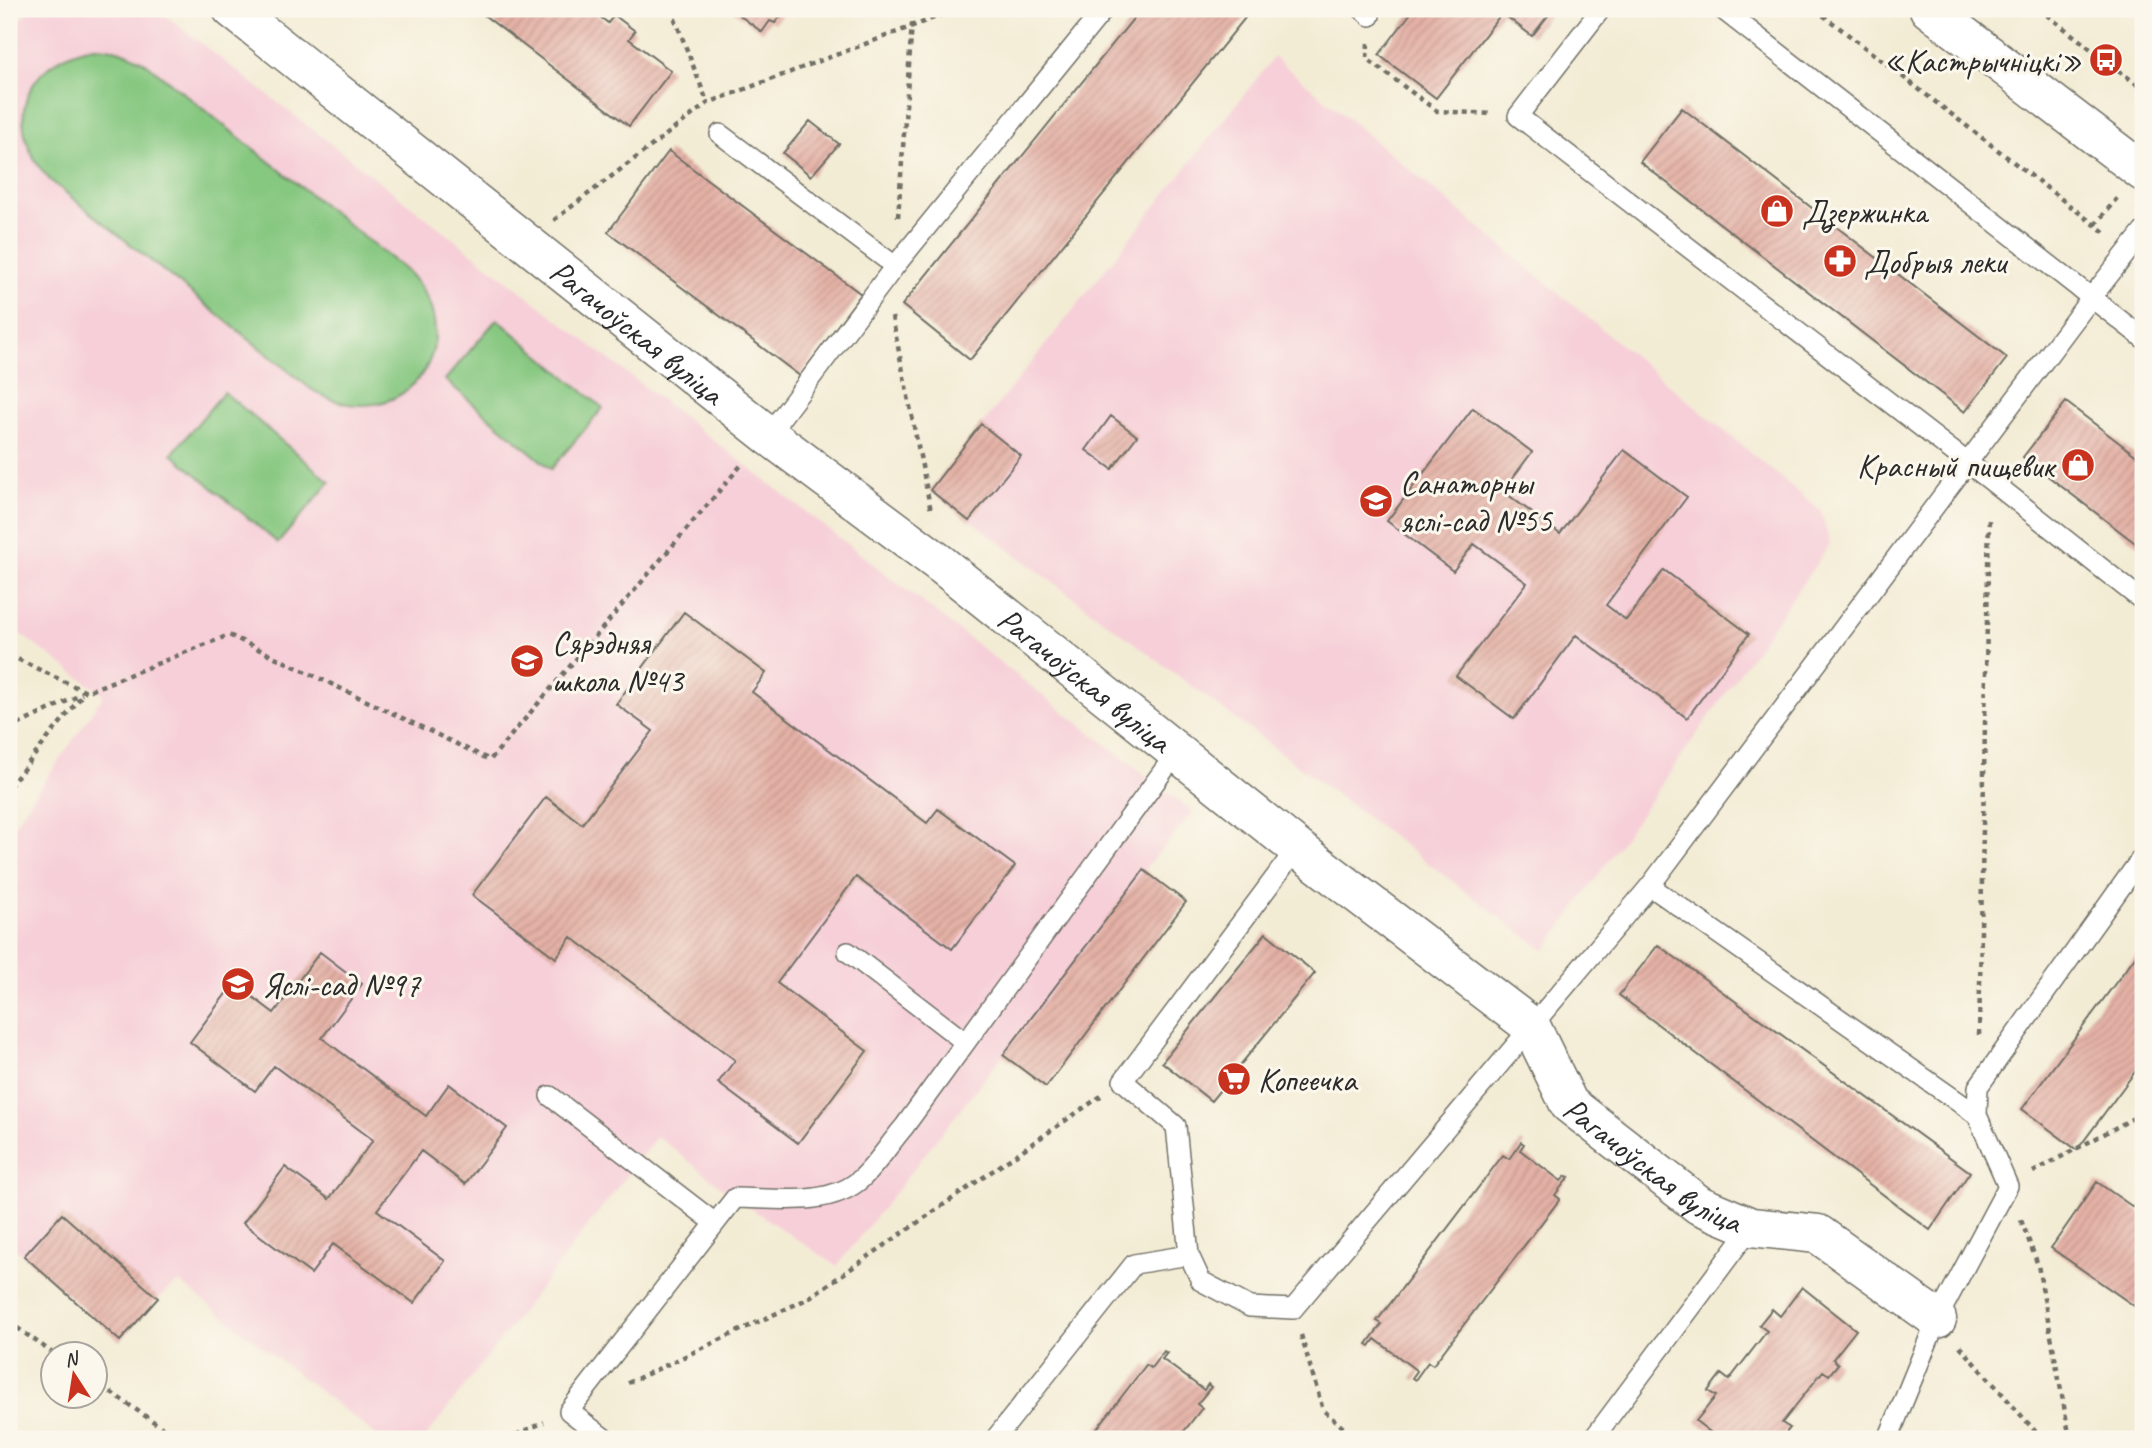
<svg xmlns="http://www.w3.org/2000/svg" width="2152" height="1448" viewBox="0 0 2152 1448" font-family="Caveat,sans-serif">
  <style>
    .built { fill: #f6cfd8 }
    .green { fill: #87c881; stroke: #597a56; stroke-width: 2 }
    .building { fill: url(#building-hatch) }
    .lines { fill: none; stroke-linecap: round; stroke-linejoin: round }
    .service-casing { stroke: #716f66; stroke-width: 22 }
    .minor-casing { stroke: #716f66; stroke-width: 41 }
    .primary-casing { stroke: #716f66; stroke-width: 41 }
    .path { stroke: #716f66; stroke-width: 4.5; stroke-dasharray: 5 5; stroke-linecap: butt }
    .service { stroke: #fff; stroke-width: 19 }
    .minor { stroke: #fff; stroke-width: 38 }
    .primary { stroke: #fff; stroke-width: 38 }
    .labels { text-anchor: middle; stroke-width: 6; stroke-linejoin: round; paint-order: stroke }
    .poi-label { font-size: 33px; fill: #2b2b2b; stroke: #fbf7ec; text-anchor: start }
    .street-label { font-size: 33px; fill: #2b2b2b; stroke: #fbf7ec }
  </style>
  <defs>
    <pattern id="building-hatch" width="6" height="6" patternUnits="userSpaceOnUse" patternTransform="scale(1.75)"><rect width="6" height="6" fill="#e4b1a6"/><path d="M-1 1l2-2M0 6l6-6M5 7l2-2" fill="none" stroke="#c4988f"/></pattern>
  </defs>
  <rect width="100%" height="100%" fill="#fbf7ec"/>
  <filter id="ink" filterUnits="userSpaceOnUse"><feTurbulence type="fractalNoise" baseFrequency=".0143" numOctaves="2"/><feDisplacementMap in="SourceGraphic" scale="14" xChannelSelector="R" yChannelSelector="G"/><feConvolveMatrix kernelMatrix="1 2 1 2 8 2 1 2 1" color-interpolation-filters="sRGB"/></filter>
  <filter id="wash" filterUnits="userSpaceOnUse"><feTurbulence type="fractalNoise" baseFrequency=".00686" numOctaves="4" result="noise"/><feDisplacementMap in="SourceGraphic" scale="28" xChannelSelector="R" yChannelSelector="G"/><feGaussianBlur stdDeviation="1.57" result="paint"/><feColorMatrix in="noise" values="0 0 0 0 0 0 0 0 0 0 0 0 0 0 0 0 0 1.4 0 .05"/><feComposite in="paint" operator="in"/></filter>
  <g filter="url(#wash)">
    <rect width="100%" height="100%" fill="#f3ecd5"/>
    <path class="built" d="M29 9H157L1193 812 1144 870 1003 1055 837 1266 735 1198 657 1136 424 1439H381L179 1282 158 1298 120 1341 9 1243V833L104 695 9 626V36Z
      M1274 57 1821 511 1830 544 1545 951 930 490Z"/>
    <path class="green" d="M92 47C114 47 129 52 147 64L409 273C478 346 397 444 311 389L50 180C1 127 22 62 92 47Z
      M497 319 603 408 551 469 445 380Z
      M224 392 330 482 278 543 172 454Z"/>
    <g id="blocks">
      <path class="building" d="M476 9H590L608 23 614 15 635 31 629 39 671 71 629 126Z
        M731 9H786L775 23 770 21 762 32Z
        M1141 9H1233L1245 18 970 360 902 305Z
        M1414 9H1553L1532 36 1502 13 1436 98 1379 55Z
        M1682 108 2007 358 1965 412 1640 162Z
        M810 121 839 144 811 176 783 153Z
        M669 151 861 294 800 376 608 232Z
        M2066 402 2143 461V549L2023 457Z
        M1473 408 1532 452 1503 491 1560 534 1624 450 1687 497 1606 605 1626 620 1664 570 1749 634 1687 718 1576 635 1514 719 1456 676 1527 583 1474 544 1453 571 1387 521Z
        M1111 416 1137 436 1112 469 1086 450Z
        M981 424 1021 456 969 521 930 490Z
        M684 612 766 673 752 692 927 823 938 809 1015 866 952 949 856 877 777 983 867 1051 798 1143 718 1083 735 1060 571 937 556 958 472 895 546 797 582 824 653 731 616 704Z
        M1144 870 1186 902 1046 1087 1003 1055Z
        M1266 933 1315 973 1211 1101 1162 1062Z
        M1658 945 1970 1172 1930 1230 1619 995Z
        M2143 946V1061L2077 1150 2022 1109Z
        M320 952 362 984 322 1038 426 1116 449 1084 507 1128 465 1184 421 1151 377 1210 445 1261 414 1303 333 1244 311 1274 243 1223 285 1167 329 1199 373 1140 274 1066 255 1091 190 1042 234 983 274 1013Z
        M1521 1142 1524 1144 1520 1150 1561 1181 1566 1176 1569 1177 1555 1195 1560 1199 1433 1365 1428 1362 1415 1380 1412 1378 1417 1371 1375 1339 1370 1346 1367 1344 1382 1324 1377 1321 1503 1155 1509 1159Z
        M2097 1182 2143 1214V1312L2051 1248Z
        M62 1214 158 1298 120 1341 24 1256Z
        M1802 1287 1856 1330 1833 1359 1838 1364 1829 1375 1823 1371 1782 1423 1790 1428 1781 1439 1771 1437 1769 1439H1719L1696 1421 1716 1396 1708 1391 1721 1374 1729 1380 1767 1331 1759 1325 1772 1309 1780 1316Z
        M1164 1351 1167 1353 1162 1359 1204 1390 1208 1384 1211 1387 1197 1404 1202 1408 1178 1439H1089L1146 1365 1151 1368Z"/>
    </g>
  </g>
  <g filter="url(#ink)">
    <use href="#blocks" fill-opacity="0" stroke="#716f66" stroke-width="2"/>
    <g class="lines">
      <g class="service-casing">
        <path id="service" d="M1362 9 1370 16
          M1601 9 1518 116 1990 480 2143 601
          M1722 9 2143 338
          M720 134 895 266
          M768 435 895 266 1104 9
          M1650 886 1977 1115 2008 1186 1937 1319 1888 1439
          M848 952 965 1042
          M550 1096 715 1223
          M1977 1115 1978 1087 2143 856
          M1189 1255 1176 1126 1123 1081 1297 848
          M605 1439 569 1411 735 1198C774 1198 830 1208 862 1178 878 1163 890 1143 904 1127L1177 752
          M995 1439 1134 1264 1189 1255 1201 1281 1250 1307 1293 1309 1650 886 2091 298 2143 232
          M1593 1439 1751 1227"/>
      </g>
      <g class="minor-casing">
        <g id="minor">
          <path id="s1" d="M232 9 768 435 942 565 1297 848 1531 1026 1569 1104 1699 1205 1751 1227 1818 1234 1937 1319"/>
        </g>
      </g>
      <g class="primary-casing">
        <path id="primary" d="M1929 9 2143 172"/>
      </g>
      <path class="path" d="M671 9 708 104
        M1815 9 2108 235
        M2039 9 2143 89
        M9 13 12 9
        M1368 43 1367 59 1437 111 1493 114
        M898 217 913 9
        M554 220 708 103 958 9
        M2095 225 2117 198
        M892 317 931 511
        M9 655 86 692 229 635 490 760 743 463
        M9 729 82 694
        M9 787 85 692
        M1979 1035 1989 516
        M2033 1172 2143 1113
        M2021 1220 2038 1265 2070 1439
        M9 1322 54 1354
        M1301 1335 1323 1410 1356 1439
        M1960 1346 2042 1439
        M94 1381 179 1439
        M628 1383 807 1299 1101 1096
        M507 1439 544 1422"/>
      <use href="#service" class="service"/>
      <use href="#minor" class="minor"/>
      <use href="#primary" class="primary"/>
    </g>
  </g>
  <defs>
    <g id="bus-disc" transform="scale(1.75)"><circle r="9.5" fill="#c8321e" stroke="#fbf7ec"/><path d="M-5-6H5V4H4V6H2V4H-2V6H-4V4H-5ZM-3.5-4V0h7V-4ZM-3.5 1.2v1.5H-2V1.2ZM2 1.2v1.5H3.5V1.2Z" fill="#fff"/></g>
    <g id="shop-disc" transform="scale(1.75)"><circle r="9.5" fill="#c8321e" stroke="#fbf7ec"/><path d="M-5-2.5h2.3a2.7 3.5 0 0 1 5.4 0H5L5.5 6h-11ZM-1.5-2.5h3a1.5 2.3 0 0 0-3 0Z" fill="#fff"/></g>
    <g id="pharmacy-disc" transform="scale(1.75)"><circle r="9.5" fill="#c8321e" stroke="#fbf7ec"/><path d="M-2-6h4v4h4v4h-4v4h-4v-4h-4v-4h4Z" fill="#fff"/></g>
    <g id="school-disc" transform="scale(1.75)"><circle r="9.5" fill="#c8321e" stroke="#fbf7ec"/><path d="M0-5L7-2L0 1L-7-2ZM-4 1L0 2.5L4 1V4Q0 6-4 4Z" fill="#fff"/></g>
    <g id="supermarket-disc" transform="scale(1.75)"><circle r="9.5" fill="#c8321e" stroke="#fbf7ec"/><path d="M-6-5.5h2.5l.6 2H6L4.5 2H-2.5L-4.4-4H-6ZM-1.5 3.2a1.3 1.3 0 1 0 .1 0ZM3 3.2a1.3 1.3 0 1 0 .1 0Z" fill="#fff"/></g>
  </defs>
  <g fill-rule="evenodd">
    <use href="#bus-disc" x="2106" y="60"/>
    <use href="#shop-disc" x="1777" y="211"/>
    <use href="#pharmacy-disc" x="1840" y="261"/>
    <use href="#shop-disc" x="2078" y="465"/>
    <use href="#school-disc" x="1376" y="501"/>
    <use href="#school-disc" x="527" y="661"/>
    <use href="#school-disc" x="238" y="984"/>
    <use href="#supermarket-disc" x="1234" y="1079"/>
  </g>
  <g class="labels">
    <g class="poi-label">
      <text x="2082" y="72" text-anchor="end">«Кастрычніцкі»</text>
      <text x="1802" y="223">Дзержинка</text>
      <text x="1864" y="273">Добрыя леки</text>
      <text x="2054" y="477" text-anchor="end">Красный пищевик</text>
      <text x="1400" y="494">Санаторны<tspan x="1400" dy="38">яслі-сад №55</tspan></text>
      <text x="552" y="654">Сярэдняя<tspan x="552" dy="38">школа №43</tspan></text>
      <text x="262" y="996">Яслі-сад №97</text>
      <text x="1258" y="1091">Копеечка</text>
    </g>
    <g class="street-label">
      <text dy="12" stroke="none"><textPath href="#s1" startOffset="518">Рагачоўская вуліца</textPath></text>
      <text dy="12" stroke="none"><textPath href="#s1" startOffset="1085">Рагачоўская вуліца</textPath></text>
      <text dy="12" stroke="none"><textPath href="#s1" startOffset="1841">Рагачоўская вуліца</textPath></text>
    </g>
  </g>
  <rect width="2152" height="1448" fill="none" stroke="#fbf7ec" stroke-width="35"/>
  <g transform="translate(74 1375) rotate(348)"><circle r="33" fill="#fbf7ec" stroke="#a8a59f" stroke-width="2"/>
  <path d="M0-5L12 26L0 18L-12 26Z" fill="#c8321e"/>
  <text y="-10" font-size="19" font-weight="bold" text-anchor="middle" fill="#2b2b2b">N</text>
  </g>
</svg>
